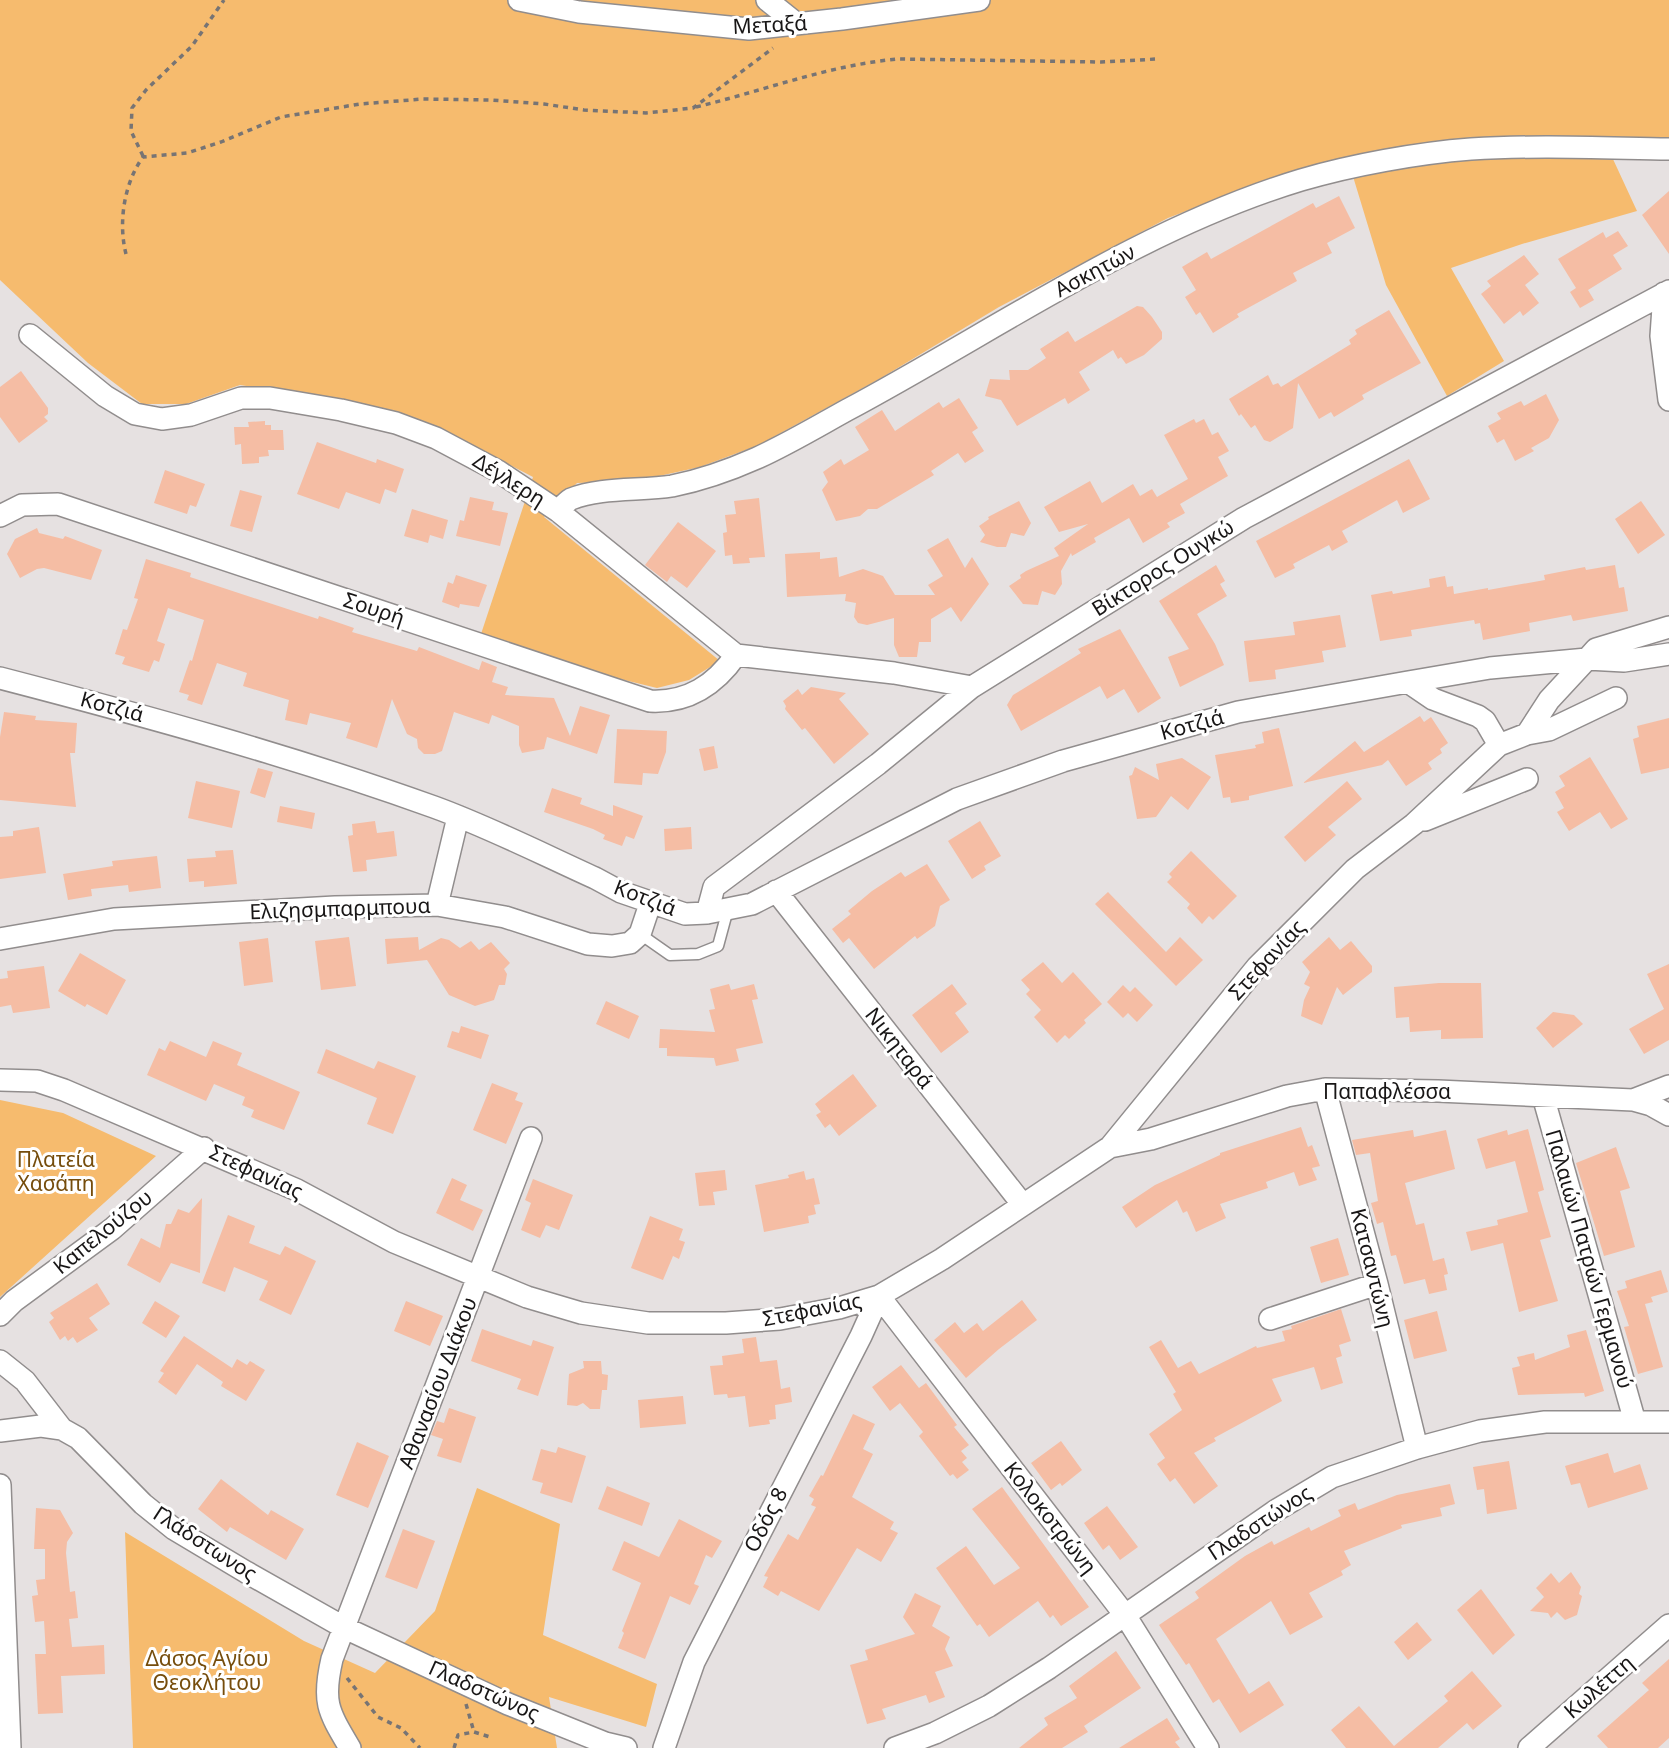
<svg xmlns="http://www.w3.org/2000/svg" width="1669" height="1748" viewBox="0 0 1669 1748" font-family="'Noto Sans',sans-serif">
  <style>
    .green { fill: #f6bb6e }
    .building { fill: #f5bda4 }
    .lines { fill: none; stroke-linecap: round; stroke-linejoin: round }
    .lane-casing { stroke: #918d8d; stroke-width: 13 }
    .street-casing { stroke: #918d8d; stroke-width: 24 }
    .path { stroke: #777474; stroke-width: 3.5; stroke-dasharray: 5 5; stroke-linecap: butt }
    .lane { stroke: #fff; stroke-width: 10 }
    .street { stroke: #fff; stroke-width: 21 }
    .labels { text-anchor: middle; stroke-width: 6; stroke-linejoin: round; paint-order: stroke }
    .street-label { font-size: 21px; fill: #181616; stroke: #fff }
    .park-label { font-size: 21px; fill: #764d0c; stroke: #fff }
  </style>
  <rect width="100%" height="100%" fill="#e6e1e1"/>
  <path class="green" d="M0 0H1669V144H1606L1637 211 1522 244 1451 268 1504 361 1447 396 1386 285 1348 160 1262 182 1168 218 999 307 881 378 759 445 700 467 636 481 577 483 544 517 720 661 689 680 657 688 612 677 481 634 533 477 450 434 379 407 240 385 186 404H142L88 363 0 280Z
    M0 1100 63 1113 156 1156 0 1297Z
    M477 1488 560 1524 543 1635 657 1684 646 1727 549 1697 557 1748H133L125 1532 304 1641 375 1673 435 1611Z"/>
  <path class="building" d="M1669 191V254L1642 215Z
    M1339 196 1355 228 1327 243 1332 253 1293 273 1297 281 1237 314 1239 317 1213 333 1200 312 1196 315 1185 297 1196 290 1182 267 1207 252 1211 259 1313 203 1316 208Z
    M1618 231 1628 246 1613 255 1622 269 1588 290 1594 300 1580 308 1570 292 1576 288 1558 259 1603 232 1606 238Z
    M1524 255 1539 274 1525 285 1539 303 1523 316 1520 311 1504 324 1481 294 1491 286 1487 281Z
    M1137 306 1143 307 1152 317 1162 332V339L1144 355 1126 364 1121 357 1118 359 1113 350 1079 372 1090 390 1068 404 1065 398 1017 426 1001 400 985 396 990 379 1010 380 1009 370H1028L1046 358 1040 349 1068 331 1075 342Z
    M1389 310 1421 363 1362 395 1364 399 1334 417 1331 412 1319 419 1298 383 1293 428 1270 442 1264 440 1255 425 1251 428 1241 414 1239 416 1229 399 1268 375 1273 385 1278 383 1281 387 1351 344 1349 340 1357 334 1355 330Z
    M21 371 48 408V414L44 417 48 421 19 443 0 417V387Z
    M1546 394 1559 420 1549 438 1531 448 1534 451 1515 461 1504 439 1497 443 1488 426 1501 419 1497 413 1521 401 1524 406Z
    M959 398 978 428 972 432 984 451 965 463 958 453 931 471 934 475 877 509H868L860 516 836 521 822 490 828 482 823 472 841 459 844 465 869 450 855 427 882 410 895 431 939 402 943 408Z
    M1194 419 1196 423 1204 419 1212 435 1218 432 1229 451 1218 457 1228 476 1180 504 1185 513 1167 523 1170 527 1143 543 1129 518 1094 538 1096 542 1072 556 1071 553 1061 571 1062 584 1055 595 1042 591 1038 605 1023 604 1009 586 1021 578 1020 575 1026 571 1059 556 1054 548 1088 524 1059 532 1044 507 1090 481 1102 503 1133 484 1140 496 1152 489 1157 497 1188 479 1164 435Z
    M265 421V425H271V430H283L284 450H268L269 456 259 457V463L242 464 241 444 235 445 234 427H249L248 422Z
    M317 442 376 463 377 459 404 469 396 493 385 489 380 504 346 492 339 509 297 494Z
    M1409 459 1430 499 1403 513 1397 500 1342 531 1348 542 1332 551 1329 545 1293 564 1295 568 1275 578 1256 541Z
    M165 470 205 484 196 507 190 505 187 514 154 503Z
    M240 490 262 496 252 532 230 526Z
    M470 497 494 502 492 510 508 513 500 546 456 536 460 520 464 521Z
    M759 498 765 557 749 558 750 563 733 564 732 555 725 556 723 533 727 532 725 515 736 514 734 501Z
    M1019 501 1031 523 1024 536 1011 533 1006 547H997L980 542 985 535 979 526 989 519 988 517Z
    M1641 501 1665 535 1638 554 1615 519Z
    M412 509 448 520 443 539 430 535 428 543 404 536Z
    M678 522 716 551 687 588 671 576 667 582 645 565Z
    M37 528 39 533 63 539 65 536 102 550 91 580 44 568 37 569 20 578 7 554 15 539Z
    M948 538 965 568 972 557 989 584 961 622 951 607 931 619V642H919L917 657H899L894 645V618L867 625 858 623 854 617 856 603 845 601 846 594 787 597 785 554 820 552V559L837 557 839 577 863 569 883 576 895 595H935L928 585 943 576 927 550Z
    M146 559 191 573 190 577 318 619 319 616 354 628 352 632 417 651 419 647 479 670 482 661 497 667 492 682 508 687 505 695 554 698 570 736 580 706 610 715 597 754 547 737 544 749 522 753 519 745V726L492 715 489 724 454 712 442 751 435 754H424L418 748 417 739 407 734 392 699 377 748 346 738 351 723 310 713 307 725 285 720 289 700 243 686 247 673 217 663 202 705 187 700 189 695 179 692 190 660 192 661 204 620 168 608 157 641 165 644 159 662 154 660 149 672 122 664 125 657 115 654 123 629 127 630 138 599 134 598Z
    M1216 565 1225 581 1220 584 1227 596 1197 614 1215 644 1224 665 1180 687 1168 657 1189 649 1159 601Z
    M1615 565 1619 588 1624 587 1628 611 1573 621 1571 615 1529 623 1530 631 1483 640 1480 623 1475 624 1474 620 1411 630 1412 636 1380 641 1371 595 1392 591 1393 594 1430 587 1429 579 1445 576 1447 587 1453 586 1454 594 1488 588V590L1545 580 1544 575 1585 567 1586 570Z
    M456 575 487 585 479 607 460 604 459 608 442 602 448 582 453 584Z
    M1340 615 1346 647 1322 651 1324 662 1275 670 1276 679 1249 682 1244 641 1295 635 1293 622Z
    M1120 629 1161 698 1138 713 1124 689 1107 699 1100 686 1021 731 1007 705 1013 695 1081 653 1078 649Z
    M811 687 846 693 839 699 869 734 834 764 805 728 802 730 785 709 786 706 783 701 798 689 802 695Z
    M4 712 36 716 35 720 77 723 75 753H70L76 807 0 800V737Z
    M1420 716 1424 722 1431 717 1448 743 1440 749 1442 753 1428 763 1432 769 1406 786 1388 760 1382 765 1303 783 1355 741 1364 752Z
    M1669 718V768L1641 774 1633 739 1639 737 1637 726Z
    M1279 728 1293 786 1249 796V800L1231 803 1230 797 1223 798 1215 755 1256 748 1255 745 1264 743 1262 732Z
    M617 729 667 731 666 752 658 774 643 773 642 785 614 783Z
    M714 746 718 768 704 771 699 749Z
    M1590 757 1628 819 1611 829 1600 812 1569 831 1557 812 1564 808 1555 792 1565 786 1559 776Z
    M1182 758 1211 777 1188 810 1171 796 1156 817 1137 819 1129 776 1132 775 1135 767 1159 780 1156 764Z
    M258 768 273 772 265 798 250 793Z
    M196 781 240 791 232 828 188 818Z
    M1347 781 1362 799 1328 827 1336 835 1305 862 1284 837Z
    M552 788 582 798 580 804 613 816V805L643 816 634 839 626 836 622 846 603 839 605 835 593 829 544 812Z
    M280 806 315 813 312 829 277 822Z
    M375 821 377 833 394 831 397 856 366 860 367 871 353 872 348 836 353 835 352 824Z
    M980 821 1001 856 984 866 986 870 972 879 948 841Z
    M39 827 46 873 0 879V837L13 836V831Z
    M691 827 692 849 665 851 664 829Z
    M233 850 237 884 204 887V881L189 882 187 859 216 857 215 851Z
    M1191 851 1237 896 1213 920 1209 916 1202 924 1187 908 1190 904 1167 882 1172 877 1169 874Z
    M157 856 161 888 129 892 128 885 91 889 92 896 68 900 63 874 113 866 112 861Z
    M927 864 950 900 940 906 935 926 917 939 915 936 874 969 849 938 843 943 832 929 851 914 848 911 872 891 901 872 905 877Z
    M1108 892 1166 952 1180 937 1203 960 1176 986 1095 904Z
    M349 937 356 986 321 990 315 941Z
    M418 937 419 950 441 938 449 940 460 948 471 941 479 950 491 942 510 963 504 969 507 974 505 985H499L494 1000 475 1006 449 995 427 960 387 964 385 939Z
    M1329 937 1340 950 1351 941 1372 966V972L1343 995 1337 987 1322 1025 1301 1016 1304 1000 1310 987 1304 984 1310 972 1302 962Z
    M268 938 273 982 244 986 239 942Z
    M80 953 126 980 107 1015 87 1004 85 1007 58 991Z
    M1043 962 1062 983 1073 972 1102 1004 1084 1020 1086 1023 1069 1039 1065 1035 1057 1043 1034 1017 1041 1010 1026 994 1030 990 1021 980Z
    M1669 964V1040L1644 1054 1629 1029 1664 1009 1647 974Z
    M44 966 50 1008 13 1013 11 1005 0 1007V979L8 978 7 971Z
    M1439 983H1481L1483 1038 1441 1039V1030L1410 1032 1409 1017 1396 1018 1394 987Z
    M729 984 731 990 754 984 758 999 752 1000 763 1043 736 1049 739 1061 716 1066 714 1058 667 1056V1048H659L660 1029 715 1032 709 1010 715 1009 710 989Z
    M952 984 967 1004 955 1013 969 1032 941 1053 912 1015Z
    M1123 985 1130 992 1135 987 1153 1005 1137 1022 1128 1013 1123 1018 1107 1002Z
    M606 1001 639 1016 629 1039 596 1024Z
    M1553 1012 1574 1015 1583 1024 1553 1048 1536 1028Z
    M461 1026 489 1035 481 1059 447 1047 452 1031 459 1033Z
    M170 1041 206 1057 213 1041 242 1053 237 1065 300 1092 284 1130 251 1117 254 1110 242 1105 245 1097 214 1084 206 1101 147 1075 159 1048 165 1051Z
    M326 1049 374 1069 378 1061 416 1076 393 1134 367 1124 377 1098 317 1073Z
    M853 1074 877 1106 839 1136 830 1124 825 1128 816 1115 821 1112 815 1104Z
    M492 1083 518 1093 515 1100 523 1103 506 1144 473 1130Z
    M1301 1127 1308 1147 1312 1145 1320 1166 1312 1168 1317 1180 1299 1186 1294 1172 1266 1182 1268 1188 1220 1204 1226 1218 1196 1232 1187 1211 1183 1213 1177 1200 1136 1228 1122 1207 1155 1185 1220 1155V1153Z
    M1528 1129 1544 1190 1538 1192 1551 1237 1540 1240 1558 1301 1519 1312 1503 1243 1471 1251 1466 1232 1498 1225 1497 1220 1528 1212 1515 1161 1486 1169 1477 1139 1507 1130 1508 1135Z
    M1413 1130 1414 1137 1446 1130 1455 1169 1405 1183 1416 1225 1424 1223 1433 1261 1444 1258 1448 1274 1444 1275 1447 1290 1429 1294 1425 1279 1404 1284 1396 1255 1391 1256 1383 1222 1377 1224 1371 1203 1378 1201 1370 1153 1356 1155 1352 1140Z
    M1616 1147 1630 1188 1620 1191 1635 1247 1604 1256 1576 1163Z
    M725 1170 727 1190 713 1192 715 1205 699 1206 695 1173Z
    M804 1171 806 1180 814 1178 820 1204 814 1205 816 1214 808 1216 809 1223 764 1232 755 1185 789 1178 788 1175Z
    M452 1178 467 1185 460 1200 483 1210 473 1231 436 1213Z
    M533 1179 573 1195 559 1230 546 1225 540 1238 521 1230 531 1203 525 1200Z
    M202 1198 200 1273 171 1263 160 1283 127 1265 141 1238 160 1248 166 1224H171L178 1209 189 1213Z
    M228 1215 255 1226 249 1243 280 1255 285 1246 316 1261 291 1315 259 1300 268 1281 234 1267 225 1292 202 1283Z
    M650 1216 683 1229 679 1240 685 1242 679 1259 673 1256 663 1280 631 1268Z
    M1338 1238 1349 1275 1321 1283 1310 1247Z
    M1661 1270 1668 1292 1651 1297 1653 1302 1645 1304 1663 1367 1638 1374 1624 1327 1629 1326 1617 1291 1627 1288 1625 1281Z
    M97 1283 110 1304 89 1318 98 1330 77 1343 73 1337 68 1341 65 1336 60 1340 49 1322 54 1318 50 1313Z
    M1022 1300 1037 1320 999 1349 966 1378 934 1340 955 1322 964 1333 977 1323 983 1331Z
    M155 1301 180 1316 166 1338 142 1323Z
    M406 1301 443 1316 430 1346 394 1331Z
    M1341 1309 1351 1341 1339 1345 1342 1356 1336 1358 1343 1383 1321 1390 1314 1367 1272 1379 1282 1401 1214 1438 1216 1441 1194 1453 1218 1486 1194 1504 1175 1478 1170 1482 1157 1464 1165 1458 1149 1434 1182 1410 1173 1394 1176 1392 1149 1347 1161 1340 1178 1368 1191 1361 1199 1374 1256 1346 1257 1348 1285 1341 1282 1331 1292 1329 1291 1326Z
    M1437 1311 1447 1351 1414 1359 1404 1320Z
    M482 1329 531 1346 533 1340 554 1347 538 1396 517 1389 521 1379 471 1361Z
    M1586 1330 1604 1391 1585 1397 1584 1393 1518 1395 1512 1368 1520 1366 1517 1357 1534 1353 1535 1360 1570 1347 1567 1335Z
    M184 1336 232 1368 237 1359 247 1365 250 1361 265 1370 246 1401 221 1386 223 1382 197 1364 176 1395 158 1382 164 1373 160 1371Z
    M756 1337 760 1362 777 1360 781 1389 790 1387 792 1402 775 1405 776 1419 769 1420 770 1424 749 1427 745 1396 728 1398 727 1394 714 1395 710 1366 723 1365 722 1356 744 1353 742 1339Z
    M583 1361H601L602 1374 608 1375 607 1390H602L600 1409H590L583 1403 577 1406 567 1405 569 1374 584 1368Z
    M901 1365 919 1388 926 1383 957 1425 954 1427 969 1445 961 1451 967 1458 962 1462 969 1470 957 1479 953 1474 950 1476 919 1436 923 1432 900 1403 890 1411 872 1387Z
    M683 1396 686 1424 640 1428 638 1400Z
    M449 1408 476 1417 461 1463 437 1456 443 1439 431 1435 437 1421 444 1423Z
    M853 1414 875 1424 863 1449 873 1454 852 1497 894 1522 890 1529 898 1533 881 1562 857 1548 819 1611 781 1591 778 1596 763 1587 768 1577 764 1576 788 1534 798 1540 816 1507 811 1505 814 1499 809 1496 821 1475 823 1476Z
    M1061 1441 1082 1470 1062 1486 1060 1483 1051 1490 1031 1463Z
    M357 1442 389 1456 368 1508 336 1495Z
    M558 1447 586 1456 572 1503 540 1493 543 1483 532 1480 541 1449 556 1453Z
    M1608 1453 1614 1473 1640 1464 1648 1489 1588 1508 1580 1483 1571 1485 1565 1466Z
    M1509 1461 1517 1509 1487 1514 1484 1489 1477 1490 1473 1467Z
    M221 1479 268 1515 271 1510 304 1529 286 1560 230 1527 227 1532 198 1509Z
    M1450 1484 1455 1504 1440 1508 1442 1516 1401 1525 1402 1528 1344 1551 1351 1565 1341 1571 1343 1575 1309 1593 1323 1617 1290 1635 1271 1601 1216 1639 1249 1694 1269 1681 1284 1705 1240 1733 1219 1699 1213 1703 1189 1663 1186 1665 1159 1625 1199 1598 1195 1592 1245 1556 1272 1541 1274 1545 1309 1527 1311 1531 1341 1516 1338 1510 1355 1503 1358 1510 1397 1495Z
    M607 1486 650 1503 642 1526 598 1509Z
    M1002 1487 1089 1607 1061 1626 1053 1615 1050 1618 1038 1601 989 1637 980 1624 977 1626 936 1568 966 1546 994 1585 1020 1568 972 1509Z
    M1107 1506 1138 1547 1120 1560 1109 1545 1103 1550 1084 1523Z
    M36 1508 60 1510 73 1533 67 1542 66 1553 70 1592 75 1591 78 1618 69 1619 72 1647 104 1645 105 1674 61 1676 63 1713 38 1714 35 1654H46L44 1621 35 1622 32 1596 38 1595 36 1580 45 1579V1549H34Z
    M679 1519 722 1541 712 1558 706 1555 694 1584 699 1586 690 1605 670 1596 645 1659 618 1648 624 1633 622 1631 641 1583 612 1570 624 1541 659 1557Z
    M403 1529 435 1541 417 1589 385 1577Z
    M1571 1572 1581 1587 1579 1594 1582 1596 1577 1615 1565 1620 1557 1612 1551 1618 1548 1613 1530 1611 1544 1597 1536 1588 1551 1573 1559 1583Z
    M1481 1589 1515 1635 1493 1655 1457 1610Z
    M915 1593 941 1606 932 1626 950 1637 945 1649 953 1666 935 1672 945 1697 929 1703 926 1695 882 1709 886 1719 867 1724 850 1665 868 1660 865 1650 915 1634 903 1617Z
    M1417 1622 1432 1640 1408 1660 1394 1642Z
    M1116 1651 1141 1688 1084 1726 1088 1732 1062 1748H1019L1048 1725 1044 1718 1077 1698 1069 1686Z
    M1669 1659V1738L1658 1748H1608L1597 1736 1649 1690 1642 1683Z
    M1472 1671 1502 1706 1473 1730 1467 1723 1438 1748H1346L1331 1730 1359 1706 1394 1746 1448 1701 1444 1696Z
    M1167 1718 1180 1739 1175 1742 1180 1748H1119Z"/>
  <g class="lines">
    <g class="lane-casing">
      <path id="lane" d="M640 934 670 955 698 954 718 946 728 909"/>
    </g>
    <g class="street-casing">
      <path id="street" d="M519 0 579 12 749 29 842 19 979 0
        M767 0 797 24
        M1664 293 1661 336 1669 400
        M30 335 105 396 135 414 162 419 191 415 241 398H270L341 410 396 423 436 438 498 471 558 511 736 655 894 673 972 687
        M558 511C562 507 566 502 571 499 600 487 641 491 672 486 702 480 730 470 757 458 788 444 818 426 847 410 995 331 1139 229 1301 180 1352 165 1418 153 1471 149 1537 145 1604 148 1669 149
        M0 516 22 505 58 504 650 701C688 703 715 685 736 655
        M0 678C146 716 292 756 434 807 489 827 542 854 595 878L621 892 685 914 707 913 752 904 957 799 1063 761 1238 712 1408 682 1433 699 1478 716 1485 721 1499 745
        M1408 682 1490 668 1587 659 1596 649 1669 627
        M1527 734 1549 730 1616 698
        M1425 820 1527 779
        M776 891 1023 1205
        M437 905 458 817
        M707 913 714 887 878 764 972 687 1244 518 1669 291
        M0 939 114 919 335 907 437 905 505 917 588 944 612 946 630 943 640 934 650 904
        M0 1080 37 1081 64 1090 297 1190 394 1242 527 1297 581 1313 648 1323H726L780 1319 839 1308 879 1296 942 1259 1110 1147 1257 967 1355 869 1414 824 1499 745 1527 734 1549 700 1587 659 1624 661 1669 654
        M1325 1089 1377 1284 1417 1448
        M1543 1096 1635 1422
        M1633 1100 1669 1086
        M1110 1147 1151 1139 1287 1096 1325 1089 1438 1091 1633 1100 1651 1105 1669 1115
        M0 1315 14 1301 112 1229 204 1148
        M1270 1319 1377 1284
        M0 1361 25 1381 62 1429
        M0 1431 41 1426 62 1429 78 1438 143 1504 174 1529 246 1572 345 1628 508 1704 605 1743 626 1748
        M0 1485 10 1748
        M350 1748C328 1711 322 1702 332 1659L531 1138
        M664 1748 694 1662 861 1336 879 1296 1125 1615 1208 1748
        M895 1748 935 1733 989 1706 1049 1668 1275 1511 1332 1477 1417 1448 1480 1431 1545 1422H1669
        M1529 1748 1669 1625"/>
    </g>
    <path class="path" d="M696 107C763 91 829 65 898 59L1101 62 1157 59
      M143 156 131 131 132 108 146 90 192 46 224 0
      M126 254C118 223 124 183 143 157L187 153 221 142 281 117 360 104 423 99 491 100 544 104 584 110 646 113 693 108 773 48
      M347 1678 378 1717 401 1728 420 1748
      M466 1704 474 1732
      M454 1748 458 1735 474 1732 490 1737"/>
    <use href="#lane" class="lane"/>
    <use href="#street" class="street"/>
  </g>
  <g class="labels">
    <g class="street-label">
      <text transform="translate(770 25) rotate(-3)" y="7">Μεταξά</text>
      <text transform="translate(1095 271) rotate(-28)" y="7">Ασκητών</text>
      <text transform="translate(509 480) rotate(32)" y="7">Δέγλερη</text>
      <text transform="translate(1163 568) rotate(-32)" y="7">Βίκτορος Ουγκώ</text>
      <text transform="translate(374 609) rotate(18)" y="7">Σουρή</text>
      <text transform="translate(112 707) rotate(15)" y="7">Κοτζιά</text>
      <text transform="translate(1192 725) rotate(-15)" y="7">Κοτζιά</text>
      <text transform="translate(645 898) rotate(21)" y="7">Κοτζιά</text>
      <text transform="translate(340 909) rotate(-2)" y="7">Ελιζησμπαρμπουα</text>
      <text transform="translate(1267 960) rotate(-47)" y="7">Στεφανίας</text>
      <text transform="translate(899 1048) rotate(52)" y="7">Νικηταρά</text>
      <text x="1387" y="1099">Παπαφλέσσα</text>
      <text transform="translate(256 1172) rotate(25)" y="7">Στεφανίας</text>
      <text transform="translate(103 1232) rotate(-39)" y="7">Καπελούζου</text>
      <text transform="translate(1589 1259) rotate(74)" y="7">Παλαιών Πατρών Γερμανού</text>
      <text transform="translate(1372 1268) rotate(76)" y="7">Κατσαντώνη</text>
      <text transform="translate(812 1310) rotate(-11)" y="7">Στεφανίας</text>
      <text transform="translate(438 1383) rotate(-69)" y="7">Αθανασίου Διάκου</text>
      <text transform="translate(1050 1518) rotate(52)" y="7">Κολοκοτρώνη</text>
      <text transform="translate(766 1520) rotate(-63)" y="7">Οδός 8</text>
      <text transform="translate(1260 1523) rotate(-33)" y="7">Γλαδστώνος</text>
      <text transform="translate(205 1544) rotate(33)" y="7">Γλάδστωνος</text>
      <text transform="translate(1599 1687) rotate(-41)" y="7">Κωλέττη</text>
      <text transform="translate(484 1691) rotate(24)" y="7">Γλαδστώνος</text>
    </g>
    <g class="park-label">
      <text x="56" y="1167">Πλατεία<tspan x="56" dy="24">Χασάπη</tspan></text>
      <text x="207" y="1666">Δάσος Αγίου<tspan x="207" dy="24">Θεοκλήτου</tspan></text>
    </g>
  </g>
</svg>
